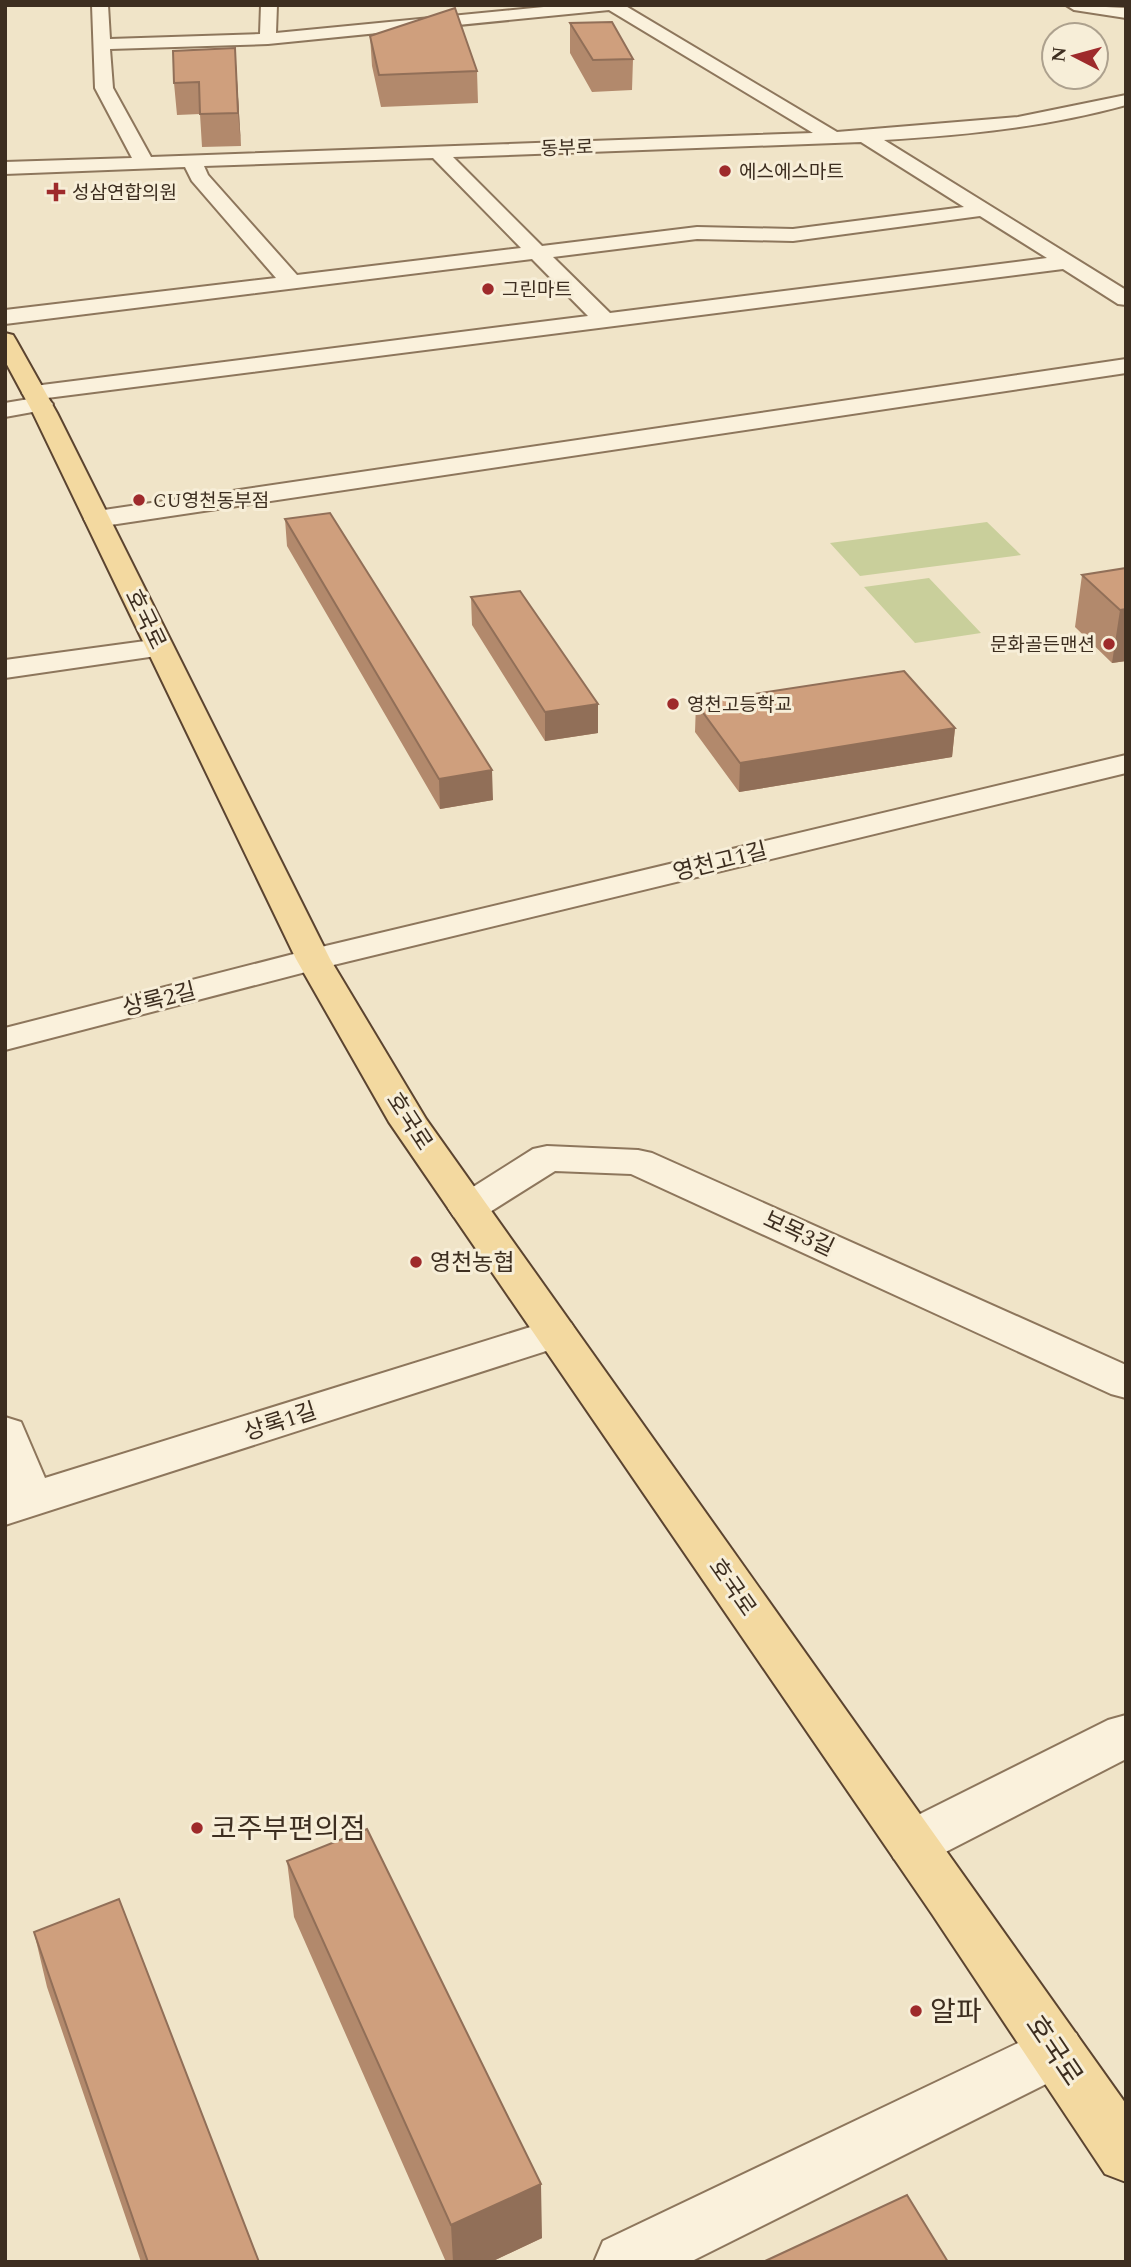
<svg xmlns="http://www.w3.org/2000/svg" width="1131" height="2267" viewBox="0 0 1131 2267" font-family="Spectral,'Noto Sans KR',serif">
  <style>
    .green { fill: #c9cf9b }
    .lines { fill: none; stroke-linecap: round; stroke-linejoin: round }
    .minor-casing { stroke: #8d765c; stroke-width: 4 }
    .major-casing { stroke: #5b4430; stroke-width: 4 }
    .minor { fill: #faf1dc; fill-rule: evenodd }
    .major { fill: #f3d9a0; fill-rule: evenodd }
    .wall { fill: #b2896c }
    .shaded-wall { fill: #916f58 }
    .building { fill: #cf9f7d; stroke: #916f58; stroke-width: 2 }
    .poi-dot { fill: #9e2a2b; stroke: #f7eed8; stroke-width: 2.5 }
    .labels { text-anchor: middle; stroke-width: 6; stroke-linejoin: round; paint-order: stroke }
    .far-street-label { font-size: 19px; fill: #3d2e20; stroke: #f7eed8 }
    .far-poi-label { font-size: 19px; fill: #3d2e20; stroke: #f7eed8; text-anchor: start }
    .street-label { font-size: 23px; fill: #3d2e20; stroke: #f7eed8 }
    .poi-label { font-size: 23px; fill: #3d2e20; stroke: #f7eed8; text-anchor: start }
    .near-poi-label { font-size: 28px; fill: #3d2e20; stroke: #f7eed8; text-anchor: start }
    .near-street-label { font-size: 28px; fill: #3d2e20; stroke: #f7eed8 }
  </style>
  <rect width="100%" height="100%" fill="#f0e4c8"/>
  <path class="green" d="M987 522 1021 555 860 576 830 543Z
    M929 578 981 633 915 643 864 587Z"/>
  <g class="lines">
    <g class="minor-casing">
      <path id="minor" d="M92 5H108L110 39 260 34 261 5H277L276 33 564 5H624L837 132 1018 117 1126 95V105C1046 127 966 135 884 140L1126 290V305L1118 304 1063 269 47 398 53 404 49 409 5 417V403L29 399 22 393 26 388 34 386 588 316 532 259 5 324V310L276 278 192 181 185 167 5 174V162L132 158 95 88ZM609 10 813 133 151 157 113 88 110 49 268 44ZM861 142 964 207 793 229 697 227 542 246 453 157ZM433 158 521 248 297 275 208 175 204 166ZM980 216 1047 258 610 313 553 257 697 239 793 241Z
        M1066 5 1126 8V18L1074 10Z
        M1126 359V373L97 527 88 525 84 519 88 513 97 511Z
        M160 639 170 642 174 648 170 654 5 678V660Z
        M1126 755V773L321 968 5 1050V1028L313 949Z
        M547 1146 638 1150 652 1153 1126 1365V1398L1111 1394 631 1174 555 1171 482 1217 468 1221 454 1217 448 1208 454 1199 533 1149Z
        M556 1319 571 1323 577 1333 571 1343 5 1525V1417L21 1422 45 1478Z
        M1126 1715V1759L932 1859 913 1865 894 1859 887 1843 894 1827 1108 1720Z
        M1056 2025 1076 2033 1085 2051 1076 2069 690 2262H594L603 2241Z"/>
    </g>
    <g class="major-casing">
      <path id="major" d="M5 333 13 335 16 340 57 413 330 959 426 1119 1126 2104V2182L1105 2174 932 1914 389 1122 296 959 33 413 5 361Z"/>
    </g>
    <use href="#minor" class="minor"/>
    <use href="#major" class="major"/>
  </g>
  <path class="wall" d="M570 23 633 59 632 90 592 92 570 53Z
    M370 36 477 71 478 103 381 107 372 66Z
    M235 48 241 146 202 147 200 114 177 115 174 83Z
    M285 519 493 800 440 809 287 546Z
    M1126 568V661L1112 663 1075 627 1082 575Z
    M471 597 598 704V733L545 741 472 625Z
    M696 703 955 728 952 757 739 792 695 732Z
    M287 1861 542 2238 491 2262H446L294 1917Z
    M34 1932 259 2262H141L47 1987Z"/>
  <path class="shaded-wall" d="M235 48 237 80 241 146 238 113Z
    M1126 609V661L1112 663 1120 610Z
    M598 704V733L545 741V712Z
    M955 728 952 757 739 792 740 763Z
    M492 770 493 800 440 809 439 779Z
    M541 2184 542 2238 491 2262H453L451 2225Z"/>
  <path class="building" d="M455 8 477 71 379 75 370 36Z
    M612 22 633 59 593 60 570 23Z
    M235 48 238 113 200 114 199 82 174 83 173 51Z
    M330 513 492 770 439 779 285 519Z
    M1126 568V609L1120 610 1082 575Z
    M520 591 598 704 545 712 471 597Z
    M904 671 955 728 740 763 696 703Z
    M367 1829 541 2184 451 2225 287 1861Z
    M119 1899 259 2262H148L34 1932Z
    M907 2195 948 2262H763Z"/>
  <g class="poi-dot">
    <circle cx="725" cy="171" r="7"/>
    <path d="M52.5 181.5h7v7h7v7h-7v7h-7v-7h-7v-7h7z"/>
    <circle cx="488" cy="289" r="7"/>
    <circle cx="139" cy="500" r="7"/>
    <circle cx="1109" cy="644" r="7"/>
    <circle cx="673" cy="704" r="7"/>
    <circle cx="416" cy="1262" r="7"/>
    <circle cx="197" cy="1828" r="7"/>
    <circle cx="916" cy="2011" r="7"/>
  </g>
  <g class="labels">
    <g class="far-street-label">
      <text transform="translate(567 147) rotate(-2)" y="7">동부로</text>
    </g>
    <g class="far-poi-label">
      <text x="739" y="178">에스에스마트</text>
      <text x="72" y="199">성삼연합의원</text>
      <text x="502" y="296">그린마트</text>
      <text x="153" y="507">CU영천동부점</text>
      <text x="1095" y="651" text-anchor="end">문화골든맨션</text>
      <text x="687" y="711">영천고등학교</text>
    </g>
    <g class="street-label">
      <text transform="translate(146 619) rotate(64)" y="8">호국로</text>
      <text transform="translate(720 861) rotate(-14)" y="8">영천고1길</text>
      <text transform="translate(159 999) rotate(-14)" y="8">상록2길</text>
      <text transform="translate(410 1121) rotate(57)" y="8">호국로</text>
      <text transform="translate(799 1233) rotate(25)" y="8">보목3길</text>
      <text transform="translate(280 1421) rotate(-18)" y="8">상록1길</text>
      <text transform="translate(733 1587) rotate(55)" y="8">호국로</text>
    </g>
    <g class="poi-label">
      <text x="430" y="1270">영천농협</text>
    </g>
    <g class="near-poi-label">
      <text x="211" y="1838">코주부편의점</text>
      <text x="930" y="2021">알파</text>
    </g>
    <g class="near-street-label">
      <text transform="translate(1055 2050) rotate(56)" y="10">호국로</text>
    </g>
  </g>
  <rect width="1131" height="2267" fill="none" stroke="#3d2e20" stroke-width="14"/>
  <g transform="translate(1075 56) rotate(276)"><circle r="33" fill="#f7eed8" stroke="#ada18e" stroke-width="2"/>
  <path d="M0-5L12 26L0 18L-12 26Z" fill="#9e2a2b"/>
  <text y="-10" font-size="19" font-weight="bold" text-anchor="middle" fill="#3d2e20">N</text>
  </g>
</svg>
